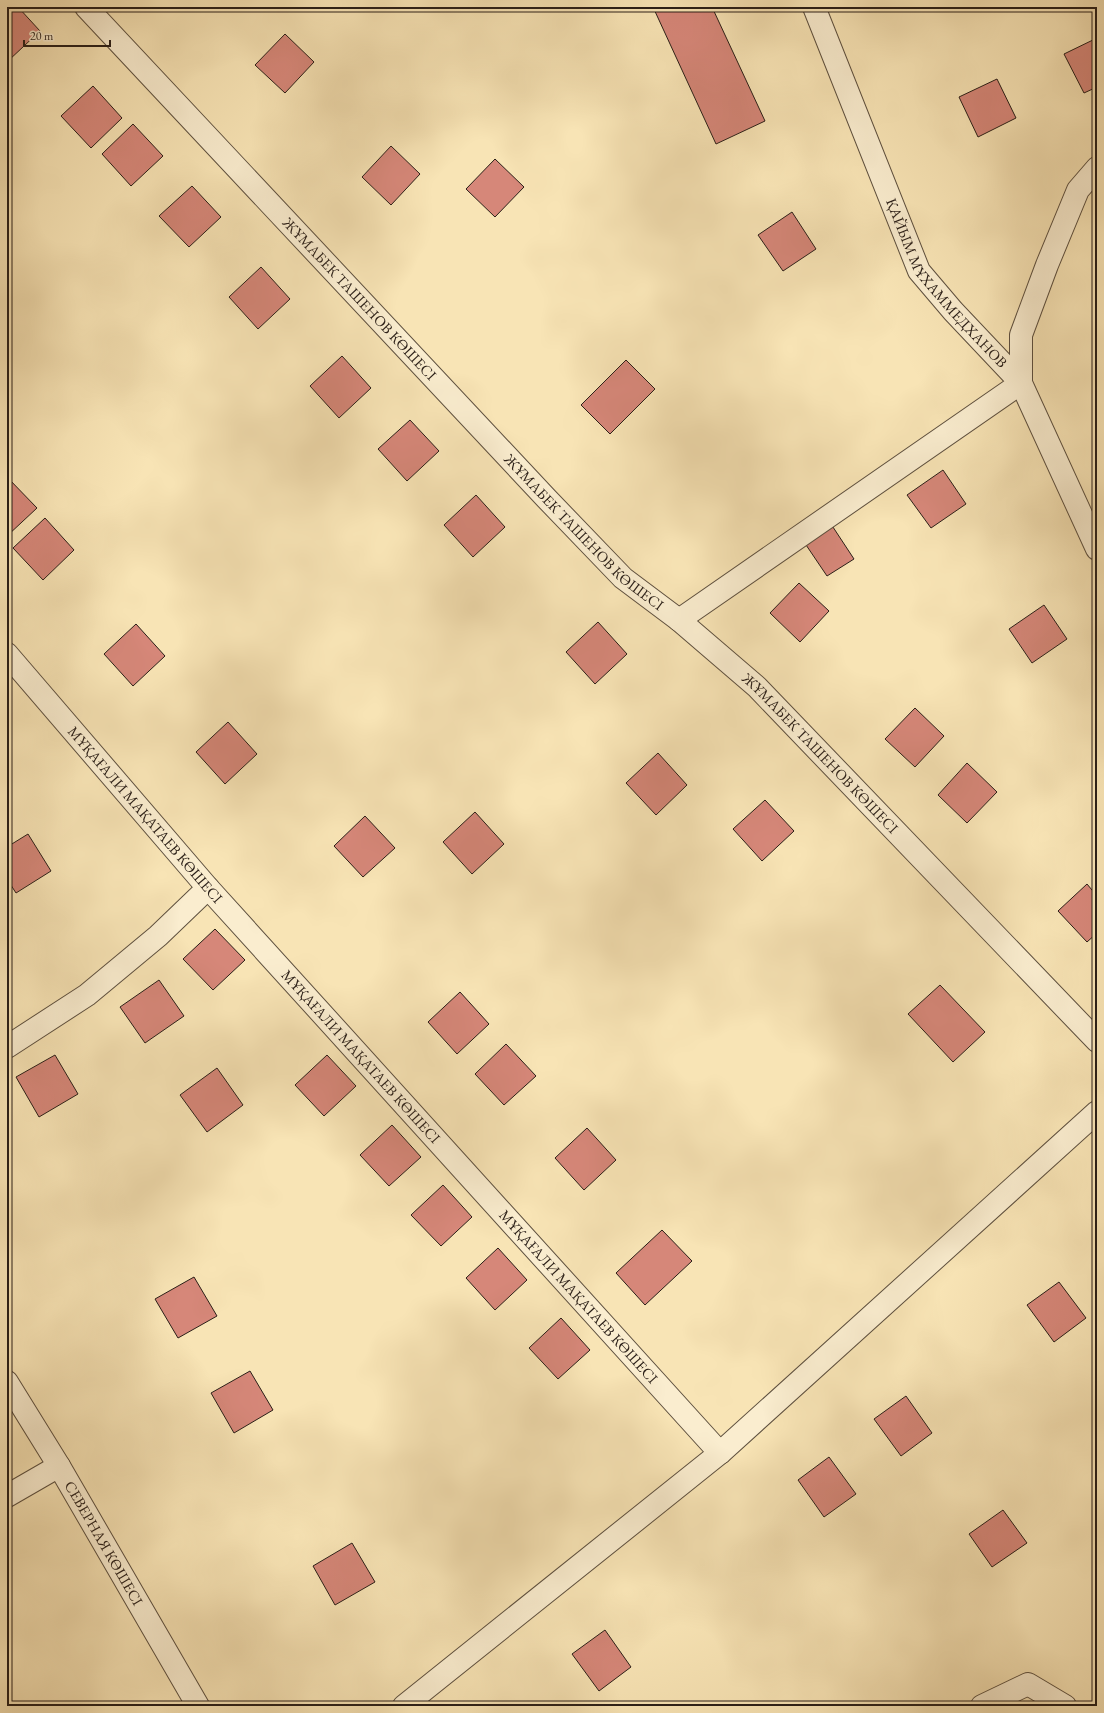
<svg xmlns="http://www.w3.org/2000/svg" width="1104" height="1713" viewBox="0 0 1104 1713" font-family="'EB Garamond',serif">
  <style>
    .building { fill: #d68779; stroke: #2a1f18 }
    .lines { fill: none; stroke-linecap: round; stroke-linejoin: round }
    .minor-casing { stroke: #5e503f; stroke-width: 24 }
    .minor { stroke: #faedcf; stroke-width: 22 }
    .labels { text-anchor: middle; stroke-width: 3; stroke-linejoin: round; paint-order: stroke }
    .street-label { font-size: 15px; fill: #2a1f18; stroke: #faedcf }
  </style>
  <rect width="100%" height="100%" fill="#f8e4b5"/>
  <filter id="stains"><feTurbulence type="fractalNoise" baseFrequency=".005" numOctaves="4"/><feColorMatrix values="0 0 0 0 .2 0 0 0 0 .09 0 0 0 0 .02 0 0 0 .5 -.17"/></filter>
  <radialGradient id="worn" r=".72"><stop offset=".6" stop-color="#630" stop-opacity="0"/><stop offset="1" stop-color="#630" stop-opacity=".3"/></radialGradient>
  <path class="building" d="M7 7H18L40 31 8 61 7 59Z
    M653 7H712L765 121 716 144Z
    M285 34 314 62 285 93 255 65Z
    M1097 38V87L1084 93 1064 54Z
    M997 79 1016 118 978 137 959 97Z
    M93 86 122 118 91 148 61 116Z
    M133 124 163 156 131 186 102 154Z
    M391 146 420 174 391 205 362 177Z
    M495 159 524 187 495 217 466 189Z
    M192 186 221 217 189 247 159 216Z
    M792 212 816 249 783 271 758 235Z
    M261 267 290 299 258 329 229 297Z
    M342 356 371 388 339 418 310 386Z
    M626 360 655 389 610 434 581 405Z
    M410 420 439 451 407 481 378 449Z
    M943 470 966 504 931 528 907 495Z
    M7 477 37 508 7 536Z
    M476 495 505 527 473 557 444 525Z
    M45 518 74 550 43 580 13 548Z
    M829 521 854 559 827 576 802 539Z
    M799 583 829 611 800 642 770 613Z
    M1044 605 1067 639 1032 663 1009 629Z
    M598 622 627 654 595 684 566 652Z
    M136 624 165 656 133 686 104 654Z
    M915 708 944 736 915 767 885 739Z
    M228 722 257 754 225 784 196 752Z
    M658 753 687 785 656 815 626 783Z
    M967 763 997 792 967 823 938 795Z
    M765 800 794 831 762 861 733 829Z
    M475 812 504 844 472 874 443 842Z
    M365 816 395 848 363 877 334 846Z
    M28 834 51 871 16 893 7 879V847Z
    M1087 884 1097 896V933L1087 942 1058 911Z
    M215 929 245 960 213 990 183 959Z
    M159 980 184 1016 145 1043 120 1007Z
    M940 985 985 1032 953 1062 908 1014Z
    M460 992 489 1024 457 1054 428 1022Z
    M506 1044 536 1076 504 1105 475 1074Z
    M55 1055 78 1094 39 1117 16 1077Z
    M327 1055 356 1086 324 1116 295 1085Z
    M217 1068 243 1105 207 1132 180 1095Z
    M392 1125 421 1157 389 1186 360 1155Z
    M587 1128 616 1160 584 1190 555 1158Z
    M443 1185 472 1217 441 1246 411 1215Z
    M662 1230 692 1261 645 1305 616 1273Z
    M498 1248 527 1280 495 1310 466 1278Z
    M194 1277 217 1316 178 1338 155 1299Z
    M1059 1282 1086 1318 1054 1342 1027 1305Z
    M561 1318 590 1350 558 1379 529 1348Z
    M250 1371 273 1410 234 1433 211 1393Z
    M906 1396 932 1433 901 1456 874 1419Z
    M829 1457 856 1494 824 1517 798 1480Z
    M1003 1510 1027 1543 992 1567 969 1534Z
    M352 1543 375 1582 335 1605 313 1566Z
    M605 1630 631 1667 599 1691 572 1654Z"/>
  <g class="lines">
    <g class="minor-casing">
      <g id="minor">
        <path id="s1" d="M86 7 547 499 623 578 679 620 757 687 1097 1041"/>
        <path id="s2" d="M814 7 919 271 953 311 1021 383 1097 549"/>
        <path d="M679 620 1021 383V335L1047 265 1078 190 1097 168"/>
        <path id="s3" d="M7 654 208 888 720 1453"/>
        <path d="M7 1047 87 995 158 936 208 888"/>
        <path id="s4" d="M7 1382 59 1466 198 1706"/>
        <path d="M7 1496 59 1466"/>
        <path d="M404 1706 720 1453 1097 1112"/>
        <path d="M982 1706 1028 1684 1065 1706"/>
      </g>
    </g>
    <use href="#minor" class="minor"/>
  </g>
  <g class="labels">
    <g class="street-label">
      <text dy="5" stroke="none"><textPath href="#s2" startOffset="309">ҚАЙЫМ МҰХАММЕДХАНОВ</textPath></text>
      <text dy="5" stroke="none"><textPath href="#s1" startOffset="400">ЖҰМАБЕК ТАШЕНОВ КӨШЕСІ</textPath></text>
      <text dy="5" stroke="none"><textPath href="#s1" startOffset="724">ЖҰМАБЕК ТАШЕНОВ КӨШЕСІ</textPath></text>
      <text dy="5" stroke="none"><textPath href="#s1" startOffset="1048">ЖҰМАБЕК ТАШЕНОВ КӨШЕСІ</textPath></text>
      <text dy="5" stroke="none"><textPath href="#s3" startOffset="212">МҰҚАҒАЛИ МАҚАТАЕВ КӨШЕСІ</textPath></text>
      <text dy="5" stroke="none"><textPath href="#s3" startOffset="536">МҰҚАҒАЛИ МАҚАТАЕВ КӨШЕСІ</textPath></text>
      <text dy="5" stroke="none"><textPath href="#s3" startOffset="860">МҰҚАҒАЛИ МАҚАТАЕВ КӨШЕСІ</textPath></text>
      <text dy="5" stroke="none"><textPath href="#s4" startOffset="188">СЕВЕРНАЯ КӨШЕСІ</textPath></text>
    </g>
  </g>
  <rect width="1104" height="1713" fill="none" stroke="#f8e4b5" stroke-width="24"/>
  <rect x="8" y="8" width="1088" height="1697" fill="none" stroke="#2a1f18" stroke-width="2"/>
  <rect x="12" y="12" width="1080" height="1689" fill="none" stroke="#2a1f18"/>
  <path d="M24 40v6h86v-6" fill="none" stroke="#2a1f18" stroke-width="2"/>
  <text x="30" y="40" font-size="12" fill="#2a1f18" stroke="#faedcf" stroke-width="3" paint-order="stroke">20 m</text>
  <rect width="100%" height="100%" filter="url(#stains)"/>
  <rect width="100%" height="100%" fill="url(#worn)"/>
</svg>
